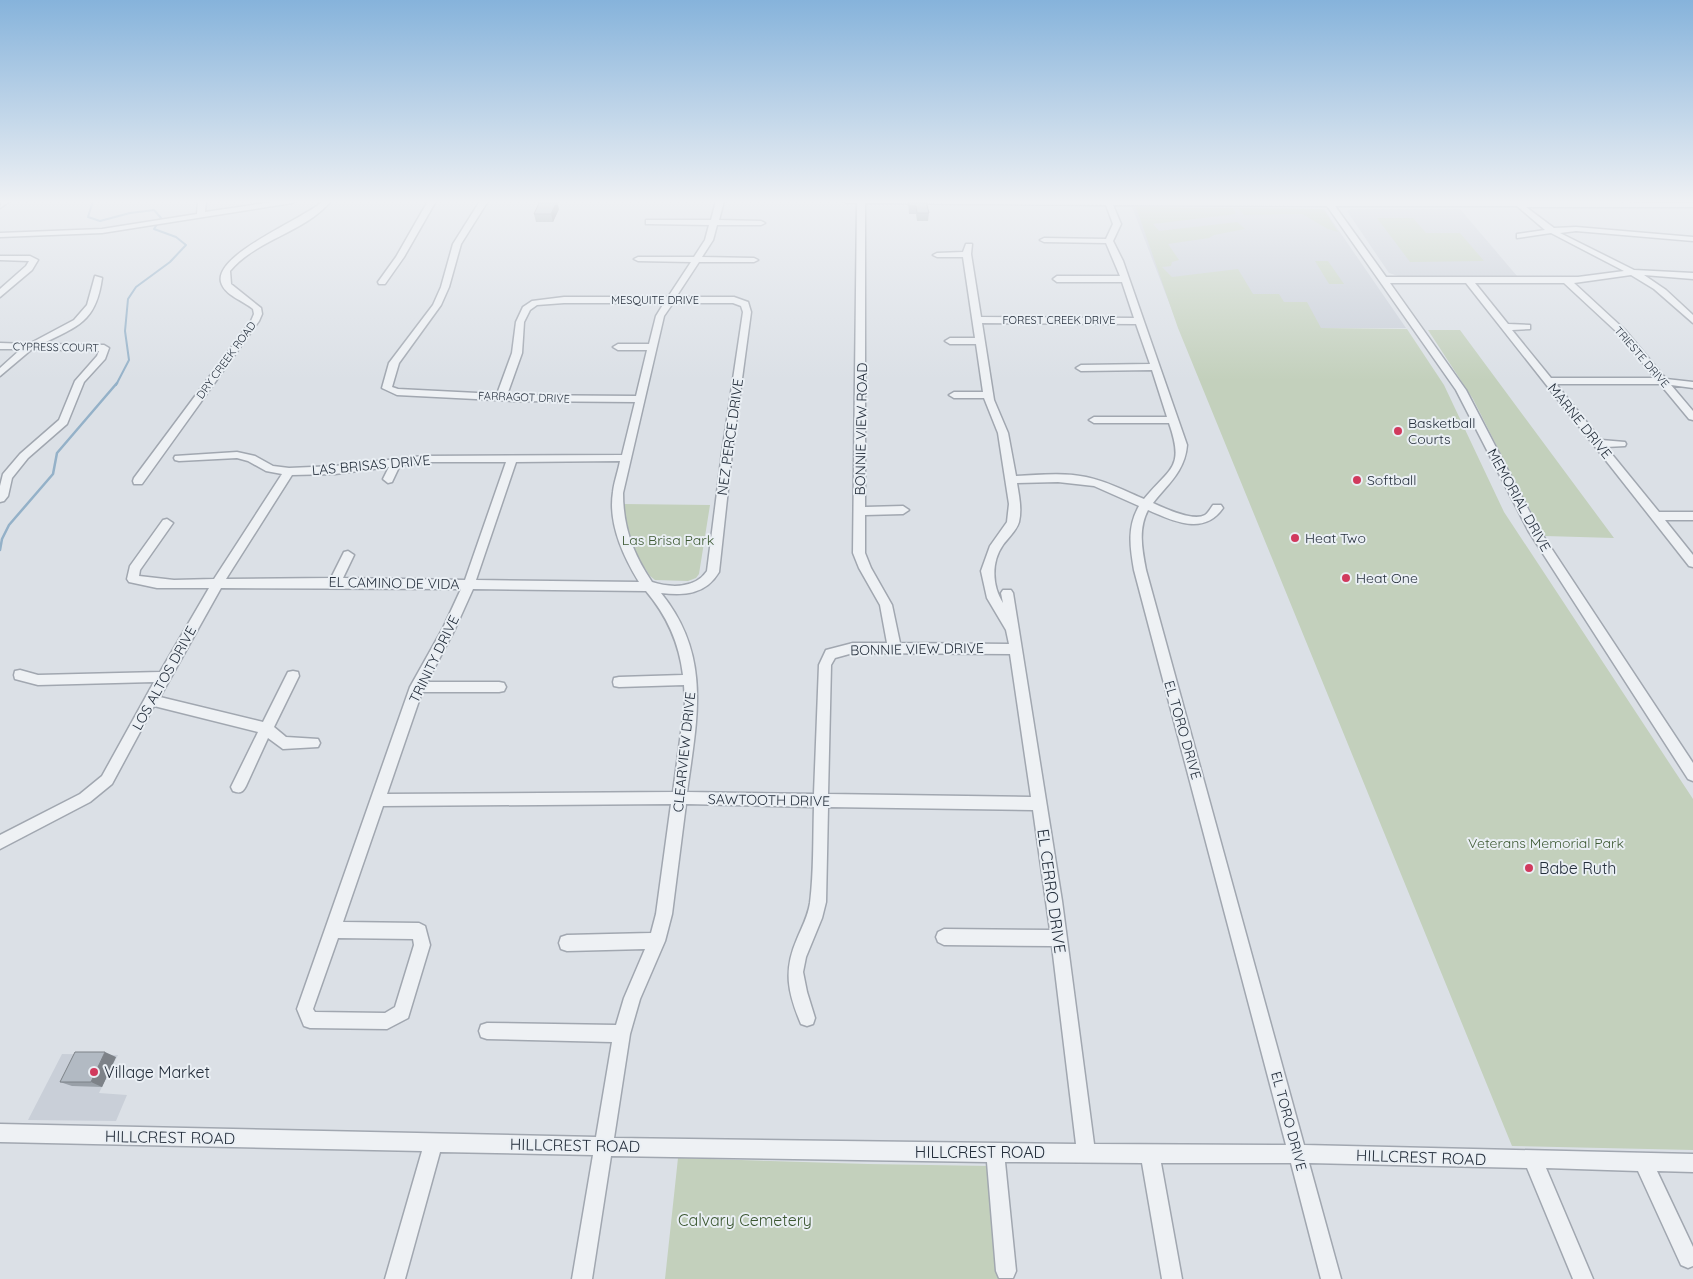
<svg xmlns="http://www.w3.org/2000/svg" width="1693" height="1279" viewBox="0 0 1693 1279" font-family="Quicksand,sans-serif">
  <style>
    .built { fill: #c9cfd8 }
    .green { fill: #c3d0bc }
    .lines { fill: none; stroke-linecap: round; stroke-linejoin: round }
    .stream-far1 { stroke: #94b1c8; stroke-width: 2 }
    .stream { stroke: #94b1c8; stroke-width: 2.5 }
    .minor-casing { stroke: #a1a7b0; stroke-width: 3 }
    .minor { fill: #eef1f4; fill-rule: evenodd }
    .wall { fill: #99a0a8 }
    .shaded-wall { fill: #7d8288 }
    .building { fill: #b2bac3; stroke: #7d8288 }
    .poi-dot { fill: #d13a5d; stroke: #eaeff4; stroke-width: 2 }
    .labels { text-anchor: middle; stroke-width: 4; stroke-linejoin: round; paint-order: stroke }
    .far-street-label { font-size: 11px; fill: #252f3c; stroke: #eaeff4 }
    .street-label { font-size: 14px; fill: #252f3c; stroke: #eaeff4 }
    .poi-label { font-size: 14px; fill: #252f3c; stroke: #eaeff4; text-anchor: start }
    .park-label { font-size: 14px; fill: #3c5832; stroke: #eaeff4 }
    .near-poi-label { font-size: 16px; fill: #252f3c; stroke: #eaeff4; text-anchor: start }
    .near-street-label { font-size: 16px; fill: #252f3c; stroke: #eaeff4 }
    .near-park-label { font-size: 16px; fill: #3c5832; stroke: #eaeff4 }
  </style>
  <rect width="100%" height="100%" fill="#dbe0e6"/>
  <path class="built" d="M1132 207 1324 209 1406 328H1179Z
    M1351 209H1460L1517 276H1398L1389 273 1347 211Z
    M62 1054 118 1055 99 1093 127 1095 116 1121 28 1120Z"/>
  <path class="green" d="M1136 207 1233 208 1236 214 1153 224 1159 231 1237 222 1245 229 1214 235 1209 238 1168 244 1179 260 1172 262 1171 266 1162 267 1172 277 1238 269 1253 294H1279L1284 302H1307L1321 328 1407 329 1444 385 1504 512 1693 799V1150L1512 1146 1178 328Z
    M1238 208 1319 209 1325 211 1338 232 1328 229 1302 214 1244 215Z
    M1377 218H1413L1426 233H1460L1484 261 1410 262Z
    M1315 261H1328L1344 284H1329Z
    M1428 330H1460L1614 538 1545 536 1518 488 1473 399Z
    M623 504 710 505 699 574 696 578 688 581 655 580 650 576 633 550 622 520Z
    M678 1158 868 1164 990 1166 1001 1279H665Z"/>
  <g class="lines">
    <path class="stream-far1" d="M93 201 88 217 100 221 130 213 154 210 161 218 154 229 176 237 186 245 170 262 136 287 128 299 125 331 129 360 116 385"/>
    <path class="stream" d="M0 550 2 539 9 525 53 474 57 453 117 383"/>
    <g class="minor-casing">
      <path id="minor" d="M2 201H10L0 208Z
        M198 201H206L205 212 279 201H296L292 203 102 233 0 237V233L102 229 197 214Z
        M323 201H331C304 233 257 239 230 271L231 284 261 308 262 314 259 321 142 484H134L133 481 134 478 251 321 254 314 253 309C244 301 224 295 221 282 214 254 304 219 323 201Z
        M428 201H436L404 257 385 284H379L378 282 396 257Z
        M480 201H488L461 244 449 287 441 305 399 363 392 387 398 389 497 394 512 353 516 322 523 307 532 301 564 297H668L691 262 638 261 634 259 638 257H694L705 240 709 225 649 224H646V220H711L716 201H724L719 220 761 221 765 223 761 225H717L713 240 702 257 754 258 758 260 754 262H699L676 297H734L748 302 751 312 732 453 719 572C706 594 685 596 661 593 712 656 697 718 687 792L814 794 819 665 826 650 853 643H887L880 605 859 568 853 553 857 203H847L843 201H1520L1693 203V207H1526L1554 228 1576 227 1693 237V241L1576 231 1560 233 1634 270 1693 273V279L1644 275 1666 290 1693 315V323L1654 289 1631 275 1574 283 1625 330 1666 379 1693 382V388L1671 385 1693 411V420L1689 419 1660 384H1556L1601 440 1625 442 1626 444 1625 446 1606 447 1659 512H1693V520H1665L1693 555V567L1689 566 1466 283H1390L1466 390 1538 528 1693 763V781L1688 779 1529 532 1456 390 1327 206 1113 205 1121 224 1113 241 1123 261 1187 445C1185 471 1168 484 1153 503 1164 508 1193 522 1205 515 1208 513 1211 508 1213 505H1221L1223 508C1204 536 1173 521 1148 510 1138 529 1142 549 1146 570L1304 1145 1693 1154V1172L1657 1171 1693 1247V1266L1688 1268 1681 1265 1638 1171 1546 1168 1593 1279H1573L1527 1168 1309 1163 1341 1279H1321L1291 1163H1161L1182 1279H1162L1142 1163 1005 1162 1016 1271 1013 1278H999L996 1271 987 1162 611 1156 592 1279H572L593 1155 440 1152 405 1279H385L422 1151 0 1142V1124L596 1137 612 1042 487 1039 481 1037 479 1031 481 1025 487 1023 616 1025 624 998 645 949 567 951 561 949 559 943 561 937 567 935 651 933 656 914 671 804 383 806 343 922 419 923 425 926 430 945 408 1018 387 1029 310 1028 304 1026 297 1009 410 687 443 628 461 589 221 588 160 697 263 722 288 672 293 671 298 672 299 676 274 727 286 737 318 739 320 743 318 747 283 749 268 738 246 786C243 792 240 794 233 791L231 787 258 732 154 706 112 784 90 802 0 849V835L80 794 102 776 154 682 38 685 15 679 14 675 15 671 20 670 38 675 160 672 209 588H157L129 582 127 579 130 566 163 520 167 519 173 523 140 570 139 576 174 580 214 579 282 474 266 471 248 461 237 458 179 461 175 460 174 458 175 456 237 452 255 456 273 466 289 468 335 466 423 456 622 455 635 402 513 401 397 395 382 388 389 363 433 305 441 287 453 244ZM865 203 1106 205 1113 224 1106 239 1044 238 1040 240 1044 242 1106 243 1120 276H1057L1053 279 1057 282H1122L1134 318 981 317 971 254 972 244H966L963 252 937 253 933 255 937 257H963L975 338H950L945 341 950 344H976L983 392H954L949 395 954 398H984L998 433 1009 504 1007 522 990 546 981 571 987 598 1006 630 1009 644 900 643 892 605 871 568 865 553V515L903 514 909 510 903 506 865 507ZM1335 206H1517L1545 230 1517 234V238L1551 233 1624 271 1578 277H1386ZM1475 283H1564L1619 334 1655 378H1551L1512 330 1530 329V325L1508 324ZM564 303H664L656 316 649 344H618L613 347 618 350H647L636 396 507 395 522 353 524 322 530 310 537 305ZM673 303H733L741 306 743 312 722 453 707 571C695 589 670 588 652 582 633 554 623 527 623 493L664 316ZM982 323 1136 324 1150 364 1081 365 1076 368 1081 371 1152 370 1167 417H1094L1089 420 1094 423H1169C1185 469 1170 467 1144 499 1125 491 1106 481 1086 477 1063 472 1038 475 1016 476L1008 433 994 400ZM620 461C618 472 614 482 613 492 608 523 623 556 639 582L476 580 516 462ZM423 462H506L465 580 343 578 354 555 348 551 344 552 331 578 226 579 292 475 335 474 389 467 383 479 388 483 392 482 400 465ZM1058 482 1094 486 1139 506C1127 527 1130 547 1134 570L1286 1145 1094 1144 1062 901 1013 593 1011 590H1003L1001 593 1003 603C992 586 991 562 1003 545 1008 538 1017 530 1019 522 1022 509 1019 496 1017 483ZM473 589 646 591C667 616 679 642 683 675L619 677 614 678 613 682 614 686 619 687 684 685 685 703 673 792 387 794 422 692H499L504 691 506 687 504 683 499 682H427L455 629ZM853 653 1010 654 1031 797 828 794 831 665 835 658ZM686 804 814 807C813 838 814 872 810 903 808 916 802 927 797 939 783 971 788 993 801 1024L807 1026 813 1024 815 1018 807 992 803 972 806 957 822 918 826 902 828 807 1033 810 1050 930 944 929 938 932 936 937 938 942 944 945 1052 946 1076 1144 614 1138 630 1034 640 999 665 941 672 914ZM338 938 413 939 414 945 395 1007 385 1013 315 1012 313 1009Z
        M0 256H30L38 260 32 270 0 297V289L26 266 29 261 0 260Z
        M95 276 102 278C96 322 78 326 42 344L104 345 109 348 105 359 84 382 67 424 28 458 12 478 8 496 4 501 0 502V486L3 474 20 454 59 420 75 381 97 356 99 351 32 349 0 376V368L21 349H0V343L29 344 74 320 87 305Z"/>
    </g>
    <use href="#minor" class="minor"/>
  </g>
  <path class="wall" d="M908 201H926L929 213 928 221H917L916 214H909Z
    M559 209 553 222H536L534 214Z
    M116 1057 102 1087 72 1086 60 1082Z"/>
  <path class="shaded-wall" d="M557 201 559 209 553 222 551 214Z
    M105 1052 116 1057 102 1087 91 1082Z"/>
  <path class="building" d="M540 201H557L551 214H534Z
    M908 201H926L929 213H917L916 206H909Z
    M75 1052H105L91 1082H60Z"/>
  <linearGradient id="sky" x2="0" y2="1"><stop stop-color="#86b3db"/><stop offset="0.53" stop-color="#eff1f4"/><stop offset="1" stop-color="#eff1f4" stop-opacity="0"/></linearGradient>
  <rect width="1693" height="380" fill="url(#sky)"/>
  <g class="poi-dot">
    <circle cx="1398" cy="431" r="5"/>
    <circle cx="1357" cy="480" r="5"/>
    <circle cx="1295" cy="538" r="5"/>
    <circle cx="1346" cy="578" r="5"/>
    <circle cx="1529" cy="868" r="5"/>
    <circle cx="94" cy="1072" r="5"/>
  </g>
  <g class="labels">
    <g class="far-street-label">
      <text x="655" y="304">MESQUITE DRIVE</text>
      <text x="1059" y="324">FOREST CREEK DRIVE</text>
      <text transform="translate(56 347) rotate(1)" y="4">CYPRESS COURT</text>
      <text transform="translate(1642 357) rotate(49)" y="4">TRIESTE DRIVE</text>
      <text transform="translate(226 360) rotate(-54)" y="4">DRY CREEK ROAD</text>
      <text transform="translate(524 397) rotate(2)" y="4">FARRAGOT DRIVE</text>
    </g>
    <g class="street-label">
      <text transform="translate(1580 421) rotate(51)" y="5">MARNE DRIVE</text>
      <text transform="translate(861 429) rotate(-89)" y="5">BONNIE VIEW ROAD</text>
      <text transform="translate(730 437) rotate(-82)" y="5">NEZ PERCE DRIVE</text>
      <text transform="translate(371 465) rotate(-5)" y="5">LAS BRISAS DRIVE</text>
      <text transform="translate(1519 500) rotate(61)" y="5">MEMORIAL DRIVE</text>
      <text transform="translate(394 583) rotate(1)" y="5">EL CAMINO DE VIDA</text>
      <text transform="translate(917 649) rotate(-1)" y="5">BONNIE VIEW DRIVE</text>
      <text transform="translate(434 659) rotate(-64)" y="5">TRINITY DRIVE</text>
      <text transform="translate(164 678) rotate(-61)" y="5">LOS ALTOS DRIVE</text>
      <text transform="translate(1183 730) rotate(74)" y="5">EL TORO DRIVE</text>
      <text transform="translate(684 752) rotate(-84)" y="5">CLEARVIEW DRIVE</text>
      <text transform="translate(769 800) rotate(1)" y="5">SAWTOOTH DRIVE</text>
      <text transform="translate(1289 1121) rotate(75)" y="5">EL TORO DRIVE</text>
    </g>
    <g class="poi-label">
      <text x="1408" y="428">Basketball<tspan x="1408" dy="16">Courts</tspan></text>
      <text x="1367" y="485">Softball</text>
      <text x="1305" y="543">Heat Two</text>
      <text x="1356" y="583">Heat One</text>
    </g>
    <g class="park-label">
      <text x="668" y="545">Las Brisa Park</text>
      <text x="1546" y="848">Veterans Memorial Park</text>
    </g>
    <g class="near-poi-label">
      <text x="1539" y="874">Babe Ruth</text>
      <text x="104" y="1078">Village Market</text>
    </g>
    <g class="near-street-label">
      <text transform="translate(1052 891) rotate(82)" y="6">EL CERRO DRIVE</text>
      <text transform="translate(170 1137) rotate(1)" y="6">HILLCREST ROAD</text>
      <text transform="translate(575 1145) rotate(1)" y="6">HILLCREST ROAD</text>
      <text x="980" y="1158">HILLCREST ROAD</text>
      <text transform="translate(1421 1157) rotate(2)" y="6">HILLCREST ROAD</text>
    </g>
    <g class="near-park-label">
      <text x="745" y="1226">Calvary Cemetery</text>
    </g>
  </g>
</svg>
